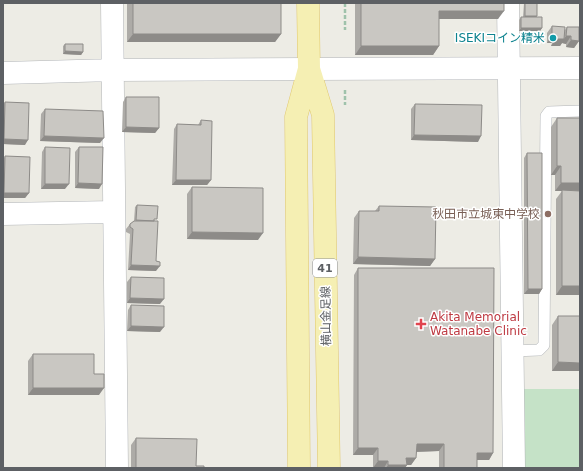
<svg xmlns="http://www.w3.org/2000/svg" width="583" height="471" viewBox="0 0 583 471" font-family="'DejaVu Sans','Noto Sans JP',sans-serif">
  <style>
    .green { fill: #c5e2c7 }
    .lines { fill: none; stroke-linecap: round; stroke-linejoin: round }
    .lane-casing { stroke: #b2b5b8; stroke-width: 12 }
    .street-casing { stroke: #b2b5b8; stroke-width: 23 }
    .secondary-casing { stroke: #b2b4b8; stroke-width: 23 }
    .primary-casing { stroke: #e0c76c; stroke-width: 23 }
    .path { stroke: #9fc2ab; stroke-width: 2.5; stroke-dasharray: 4 2; stroke-linecap: butt }
    .lane { stroke: #fff; stroke-width: 11 }
    .street { stroke: #fff; stroke-width: 22 }
    .secondary { stroke: #fff; stroke-width: 22 }
    .primary { stroke: #f5efb3; stroke-width: 22 }
    .wall { fill: #adaba7 }
    .shaded-wall { fill: #8d8b88 }
    .building { fill: #c9c7c2; stroke: #8d8b88 }
    .culture-dot { fill: #0f9aa8; stroke: #fff; stroke-width: 1.5 }
    .education-dot { fill: #8d6e63; stroke: #fff; stroke-width: 1.5 }
    .health-dot { fill: #e0444e; stroke: #fff; stroke-width: 1.5 }
    .labels { text-anchor: middle; stroke-width: 3; stroke-linejoin: round; paint-order: stroke }
    .shield { fill: #fff; stroke: #8e9092; stroke-width: 1 }
    .shield-label { font-size: 11px; font-weight: bold; fill: #5d6064 }
    .culture-label { font-size: 12px; fill: #0d838f; stroke: #fff; text-anchor: end }
    .education-label { font-size: 12px; fill: #785e54; stroke: #fff; text-anchor: end }
    .street-label { font-size: 12px; fill: #5d6064; stroke: #fff }
    .health-label { font-size: 12px; fill: #be3a42; stroke: #fff; text-anchor: start }
  </style>
  <rect width="100%" height="100%" fill="#edece5"/>
  <path class="green" d="M519 389H580V468H520Z"/>
  <g class="lines">
    <g class="lane-casing">
      <path id="lane" d="M512 351 539 350 544 345 546 116 549 112 580 111"/>
    </g>
    <g class="street-casing">
      <path id="street" d="M112 3 117 468
        M508 3 514 468
        M3 73 114 70 309 69
        M3 214 114 212"/>
    </g>
    <g class="secondary-casing">
      <path id="secondary" d="M309 69 580 68"/>
    </g>
    <g class="primary-casing">
      <path id="primary" d="M309 69 323 115 329 468
        M299 468 296 117 309 69 308 3"/>
    </g>
    <path class="path" d="M345 3V30
      M345 90V105"/>
    <use href="#lane" class="lane"/>
    <use href="#street" class="street"/>
    <use href="#secondary" class="secondary"/>
    <use href="#primary" class="primary"/>
  </g>
  <path class="wall" d="M127 3H281V34L275 42H127Z
    M355 3H504L498 19H439V46L433 55H355Z
    M524 3H537V16L536 17 542 28 540 31H519V20L521 17H523Z
    M552 26 565 30 567 27 579 41 574 48 566 47V44L562 43 560 46H551L552 43H547V33Z
    M65 44 83 52 81 55 63 54V46Z
    M126 97 159 128 155 133 122 132 123 102Z
    M5 102 25 145 3 144V105Z
    M415 104 478 142 411 140V109Z
    M45 109 100 143 40 141 41 114Z
    M557 118 580 295H556V199L562 191H555V175H551V127Z
    M201 120 211 180 207 185H172L174 129 177 124 198 125Z
    M45 147 65 189H41L42 152Z
    M79 147 99 189 75 188V152Z
    M527 153 542 289 539 294H524V158Z
    M5 156 29 193 25 198H3V160Z
    M192 187 258 240 187 239V194Z
    M137 205 155 221 156 271 128 270 130 234 126 232V229L130 224 134 221 135 207Z
    M379 206 435 259 430 266 353 264 354 218 359 211H375Z
    M358 268 493 453 489 460H477V468H439V451L416 452V458L411 465H407L405 468H373V455H353L354 275Z
    M131 277 160 304 127 303V282Z
    M131 305 160 332 127 331 128 310Z
    M558 316 580 371H552V325Z
    M33 354 99 395H28V361Z
    M136 438 196 466 204 468H131V445Z"/>
  <path class="shaded-wall" d="M439 11H504L498 19H433Z
    M525 16H537L535 19H523Z
    M521 28H542L540 31H519Z
    M133 34H281L275 42H127Z
    M552 36H556L552 43H547Z
    M566 36H571L566 44 562 43 560 46H551L556 39H564Z
    M571 40 579 41 574 48 566 47Z
    M361 46H439L433 55H355Z
    M65 51 83 52 81 55 63 54Z
    M126 127 159 128 155 133 122 132Z
    M414 135 481 136 478 142 411 140Z
    M44 136 104 138 100 143 40 141Z
    M4 139 28 140 25 145 3 144V140Z
    M557 166H561L555 175H551Z
    M176 180H211L207 185H172Z
    M78 183 102 184 99 189 75 188Z
    M561 183H580V191H555Z
    M45 184H69L65 189H41Z
    M4 193H29L25 198H3V195Z
    M192 232 263 233 258 240 187 239Z
    M358 257 435 259 430 266 353 264Z
    M131 265 160 266 156 271 128 270Z
    M562 286H580V295H556Z
    M528 289H542L539 294H524Z
    M130 298 164 299 160 304 127 303Z
    M131 326 164 327 160 332 127 331Z
    M558 362 580 363V371H552Z
    M33 388H104L99 395H28Z
    M417 444H444L439 451 412 452Z
    M358 448H378L373 455H353Z
    M477 453H493L489 460H472Z
    M406 458H416L411 465H407L405 468H386L388 465Z
    M378 461H388L384 468H373Z"/>
  <path class="building" d="M133 3H281V34H133Z
    M361 3H504V11H439V46H361Z
    M525 3H537V16H525Z
    M521 17H542V28H521Z
    M552 26 565 27 564 39H556V36H552Z
    M567 27H579V41L571 40V36H566Z
    M65 44H83V52L65 51Z
    M126 97H159V128L126 127Z
    M5 102 29 103 28 140 4 139Z
    M415 104 482 105 481 136 414 135Z
    M45 109 103 111 104 138 44 136Z
    M557 118H580V183H561V166H557Z
    M201 120 212 121 211 180H176L177 124 201 125Z
    M45 147 70 148 69 184H45Z
    M79 147H103L102 184 78 183Z
    M527 153H542V289H528Z
    M5 156 30 157 29 193H4Z
    M192 187 263 188V233L192 232Z
    M562 190 580 191V286H562Z
    M137 205 158 206 157 219H154V221L136 220Z
    M379 206 436 207 435 259 358 257 359 211H379Z
    M134 221H158L156 261 160 262V266L131 265 133 229 130 227V224Z
    M358 268H494L493 453H477V468H444V444H417L416 458H406L407 465H388V461H378V448H358Z
    M131 277 164 278V299L130 298Z
    M131 305 164 306V327L131 326Z
    M558 316H580V363L558 362Z
    M33 354H94V374H104V388H33Z
    M136 438 197 439 196 466H204V468H136Z"/>
  <circle class="culture-dot" cx="553" cy="38" r="4"/>
  <circle class="education-dot" cx="548" cy="214" r="4"/>
  <path class="health-dot" d="M419 318h4v4h4v4h-4v4h-4v-4h-4v-4h4z"/>
  <g class="labels">
    <rect class="shield" x="313" y="259" width="24" height="18" rx="3"/>
    <g class="shield-label">
      <text x="325" y="272">41</text>
    </g>
    <g class="culture-label">
      <text x="545" y="42">ISEKIコイン精米</text>
    </g>
    <g class="education-label">
      <text x="540" y="218">秋田市立城東中学校</text>
    </g>
    <g class="street-label">
      <text transform="translate(326 316) rotate(-91)" y="4">横山金足線</text>
    </g>
    <g class="health-label">
      <text x="430" y="321">Akita Memorial<tspan x="430" dy="14">Watanabe Clinic</tspan></text>
    </g>
  </g>
  <rect width="583" height="471" fill="none" stroke="#5d6064" stroke-width="8"/>
</svg>
